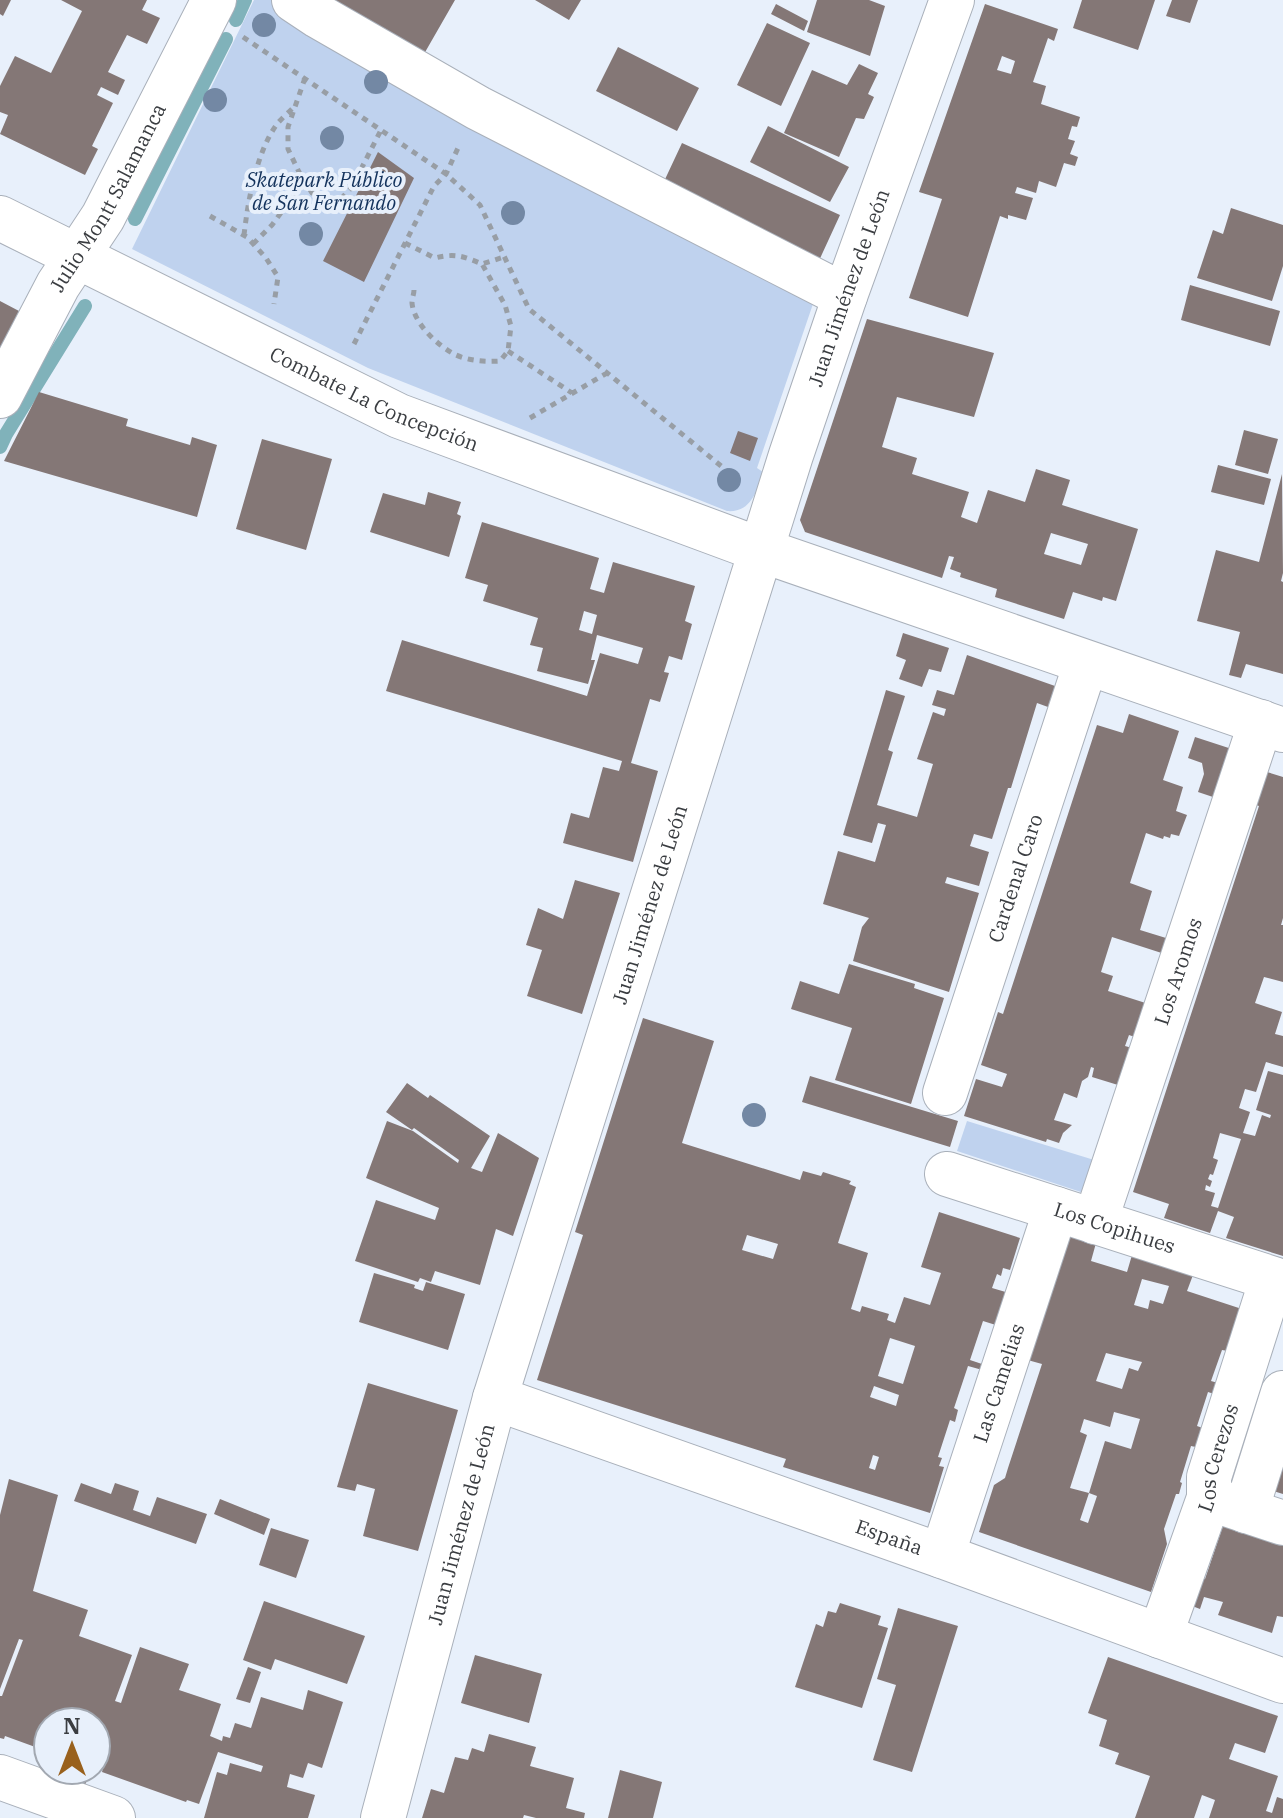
<svg xmlns="http://www.w3.org/2000/svg" width="1283" height="1818" viewBox="0 0 1283 1818" font-family="'IBM Plex Serif',serif">
  <style>
    .green { fill: #bfd2ee }
    .lines { fill: none; stroke-linecap: round; stroke-linejoin: round }
    .stream { stroke: #80b2ba; stroke-width: 14 }
    .building { fill: #847776; fill-rule: evenodd }
    .minor-casing { stroke: #a9b0ba; stroke-width: 46 }
    .major-casing { stroke: #a9b0ba; stroke-width: 46 }
    .path { stroke: #989ea5; stroke-width: 5; stroke-dasharray: 6 6; stroke-linecap: butt }
    .minor { stroke: #fff; stroke-width: 44 }
    .major { stroke: #fff; stroke-width: 44 }
    .tree { fill: #7388a4 }
    .labels { text-anchor: middle; stroke-width: 8; stroke-linejoin: round; paint-order: stroke }
    .park-label { font-size: 20px; font-style: italic; fill: #13325c; stroke: #e8f0fb }
    .street-label { font-size: 20px; fill: #3a3d41; stroke: #e8f0fb }
  </style>
  <rect width="100%" height="100%" fill="#e8f0fb"/>
  <path class="green" d="M254 0H274L815 298 757 468 763 472C757 491 751 513 727 511L368 368 132 249Z
    M967 1121 1104 1163 1093 1196 957 1151Z"/>
  <g class="lines">
    <path class="stream" d="M236 20 245 0
      M135 219 226 39
      M0 447 6 434 85 306"/>
  </g>
  <path class="building" d="M0 0H11L3 16 0 14Z
    M61 0H147L142 10 160 18 147 44 127 35 108 72 125 80 118 95 101 87 97 95 113 103 92 146 98 149 85 175 0 134 8 115 0 112V86L15 56 51 73 82 11Z
    M328 0H455L424 54Z
    M535 0H581L569 20Z
    M817 0H869L885 6 870 56 807 32Z
    M1082 0H1155L1138 50 1073 28Z
    M1172 0H1198L1190 23 1166 16Z
    M776 4 808 21 804 31 771 14Z
    M985 4 1058 29 1054 41 1048 38 1033 82 1046 86 1041 104 1080 117 1077 127 1072 126 1068 139 1075 141 1070 154 1078 157 1075 166 1064 163 1056 187 1039 181 1036 193 1017 187 1015 193 1033 198 1026 220 1008 215V219L1000 216 968 317 909 298 942 199 919 192ZM1002 56 1015 61 1011 74 997 70Z
    M767 23 810 43 781 106 737 85Z
    M618 47 699 88 677 131 596 91Z
    M859 64 878 73 868 94 874 97 864 119 856 118 839 157 784 133 812 70 847 85Z
    M768 126 849 167 830 202 750 162Z
    M682 143 840 215 817 265 660 190Z
    M378 152 414 178 364 282 323 261Z
    M1231 208 1283 225V266L1272 301 1197 278 1213 230 1223 234Z
    M1190 285 1280 311 1270 346 1181 320Z
    M0 301 19 311 0 349Z
    M867 319 994 353 974 417 897 397 882 447 917 458 912 474 969 492 961 517 977 523 988 490 1025 502 1036 469 1070 480 1062 505 1138 529 1116 601 1103 597 1102 601 1073 592 1064 619 995 597 997 589 960 577 961 573 950 569 954 557 949 556 942 578 805 532 800 520ZM1051 533 1088 544 1081 565 1044 554Z
    M39 392 128 419 126 426 190 445 192 437 217 445 197 517 4 461Z
    M1244 430 1278 439 1268 474 1235 465Z
    M738 431 758 438 750 461 730 453Z
    M262 439 332 459 306 550 236 529Z
    M1218 465 1271 479 1264 505 1211 492Z
    M1282 474 1283 573 1281 581 1283 582V674L1246 664 1241 678 1229 675 1240 632 1197 621 1216 550 1259 562Z
    M428 492 461 502 457 514 461 516 449 557 370 532 383 493 425 505Z
    M482 522 599 558 590 589 604 593 613 562 695 586 685 621 692 624 682 660 669 656 664 672 669 673 660 702 650 699 631 763 658 771 633 862 563 843 571 813 589 818 603 767 619 771 622 761 386 691 402 640 587 696 600 653 638 664 643 648 597 635 591 660H595L588 684 537 671 543 648 530 645 538 618 483 601 488 585 465 578ZM584 611 597 615 592 634 579 630Z
    M903 633 949 648 941 672 929 669 922 687 899 679 906 660 896 656Z
    M967 655 1055 686 1048 707 1037 703 1011 788H1008L992 839 974 834 970 846 989 852 979 886 947 877 945 883 979 893 949 992 853 961 862 927 869 918 823 904 838 851 875 862 886 825 878 823 872 843 843 835 886 690 905 696 888 750 893 752 877 805 917 817 933 764 917 759 933 712 944 716 946 709 932 705 937 690 954 695Z
    M1129 714 1179 731 1163 780 1183 787 1176 811 1187 815 1179 836 1171 834 1170 838 1164 836 1163 839 1146 833 1130 883 1152 891 1140 930 1179 942 1174 957 1112 937 1101 972 1113 976 1108 991 1158 1007 1146 1041 1129 1035 1125 1046 1143 1051 1131 1089 1092 1077 1094 1068 1091 1067 1088 1077 1082 1081 1077 1098 1064 1093 1054 1120 1072 1125 1063 1133 1059 1143 1047 1139 1046 1142 964 1116 976 1079 1002 1087 1007 1074 981 1065 998 1012 1003 1014 1097 725 1123 733Z
    M1195 737 1241 752 1225 801 1198 792 1204 774 1202 763 1188 758Z
    M1254 768 1283 777V918L1281 925H1283V982L1264 977 1255 1003 1282 1012 1275 1034 1283 1036V1067L1266 1062 1256 1092 1245 1089 1239 1108 1250 1112 1243 1133 1255 1136 1262 1115 1270 1118 1271 1115 1256 1110 1268 1071 1283 1075V1256L1226 1238 1234 1217 1218 1211 1210 1233 1164 1218 1169 1204 1133 1192 1259 806 1244 801ZM1220 1133 1241 1139 1218 1208 1211 1206 1215 1193 1205 1190 1206 1185 1210 1187 1212 1181 1208 1179 1210 1174 1213 1175 1218 1160 1213 1158Z
    M575 880 620 893 582 1014 527 996 542 950 526 945 538 908 563 919Z
    M849 964 915 984 914 988 944 998 911 1104 835 1080 852 1028 791 1009 800 981 839 994Z
    M643 1018 714 1041 682 1143 800 1180 803 1171 821 1176 823 1172 851 1181 849 1184 856 1187 838 1243 868 1253 851 1309 860 1312 862 1306 889 1314 887 1320 895 1323 904 1297 930 1305 941 1273 921 1267 939 1212 1020 1238 1010 1270 1003 1268 1001 1276 997 1274 992 1288 1009 1293 999 1326 983 1321 970 1360 988 1366 986 1371 968 1366 954 1408 958 1410 955 1422 950 1420 938 1457 942 1458 939 1466 944 1467 930 1513 783 1467 786 1459 537 1380 583 1235 575 1232ZM747 1235 778 1244 773 1259 742 1250ZM890 1338 915 1346 903 1384 878 1376ZM874 1386 899 1395 896 1406 870 1397ZM873 1455 879 1457 875 1470 869 1468Z
    M810 1076 958 1121 950 1147 802 1102Z
    M407 1083 428 1098 430 1095 490 1136 471 1168 482 1172 498 1133 539 1158 513 1236 496 1229 480 1285 435 1271 431 1282 420 1278 418 1282 355 1261 376 1200 435 1220 439 1208 366 1178 387 1121 413 1131 458 1163 459 1160 414 1128 412 1130 386 1112Z
    M1064 1233 1096 1243 1091 1261 1127 1272 1132 1255 1193 1275 1187 1291 1248 1311 1228 1351 1222 1350 1211 1381 1218 1383 1214 1394 1208 1392 1197 1426 1211 1431 1205 1449 1191 1446 1180 1482 1182 1483 1179 1494H1176L1164 1529 1167 1544 1151 1592 979 1532 994 1485 1005 1478 1008 1468 1042 1364 1024 1359ZM1142 1279 1169 1286 1163 1304 1150 1300 1148 1309 1134 1305ZM1106 1353 1142 1362 1138 1371 1129 1368 1122 1389 1096 1381ZM1114 1412 1140 1419 1131 1449 1105 1441 1089 1493 1097 1496 1088 1523 1080 1520 1089 1493 1070 1488 1087 1435 1080 1432 1084 1419 1110 1427Z
    M374 1273 415 1285 414 1288 423 1291 426 1282 465 1294 448 1350 359 1322Z
    M368 1383 458 1410 418 1551 363 1536 375 1489 357 1484 355 1491 337 1487Z
    M1283 1451V1494L1270 1490Z
    M9 1479 58 1495 33 1591 88 1610 79 1636 132 1655 115 1701 121 1703 140 1647 189 1664 179 1690 221 1704 210 1736 222 1741 223 1736 230 1738 235 1723 251 1728 261 1697 303 1710 308 1690 343 1702 322 1768 308 1763 303 1778 290 1774 287 1787 315 1795 308 1818H204L217 1772 227 1775 230 1763 261 1772 263 1766 218 1752 199 1804 187 1800 186 1802 102 1772 103 1768 96 1766V1722H48V1757L36 1753 38 1748 5 1736 4 1739 0 1738V1696H2L23 1640 19 1639 0 1689V1515Z
    M81 1483 111 1494 115 1483 139 1491 133 1510 150 1516 157 1497 207 1514 196 1544 74 1501Z
    M220 1499 270 1519 264 1535 214 1514Z
    M1225 1520 1283 1542V1617L1277 1616 1272 1633 1218 1615 1223 1602 1204 1597 1200 1609 1187 1604 1196 1576 1205 1579Z
    M271 1528 309 1540 296 1578 259 1565Z
    M264 1601 365 1636 347 1684 275 1659 271 1670 243 1660Z
    M840 1603 881 1616 878 1625 888 1628 862 1708 795 1687 816 1624 823 1627 828 1611 836 1613Z
    M898 1608 958 1626 912 1772 873 1760 896 1685 877 1679Z
    M475 1655 542 1674 529 1723 461 1703Z
    M1108 1657 1278 1716 1265 1753 1235 1743 1229 1759 1278 1776 1266 1811 1272 1813 1277 1797 1283 1799V1818H1209L1215 1800 1202 1795 1194 1818H1135L1150 1776 1115 1764 1119 1753 1099 1746 1107 1720 1088 1713Z
    M248 1667 261 1672 250 1703 236 1699Z
    M489 1734 536 1747 530 1766 574 1778 566 1808 585 1813 584 1818H536L524 1815 523 1818H422L431 1789 444 1793 455 1757 468 1760 472 1748 484 1752Z
    M64 1770H91L85 1785 62 1777Z
    M620 1770 662 1782 653 1818H608Z"/>
  <g class="lines">
    <g class="minor-casing">
      <g id="minor">
        <path d="M294 0 318 16 478 108 845 296"/>
        <path id="s1" d="M0 218 399 416 761 550 1283 730"/>
        <path id="s2" d="M0 396 58 285 103 217 214 0"/>
        <path id="s3" d="M945 1093 1086 663"/>
        <path id="s4" d="M947 1174 1283 1282"/>
        <path id="s5" d="M1095 1222 1261 722"/>
        <path id="s6" d="M495 1398 942 1556 1283 1681"/>
        <path d="M1217 1501 1283 1523"/>
        <path d="M1246 1511 1283 1393"/>
        <path id="s7" d="M942 1556 1056 1209"/>
        <path id="s8" d="M1160 1636 1209 1498V1477L1272 1279"/>
        <path d="M0 1777 113 1818"/>
      </g>
    </g>
    <g class="major-casing">
      <g id="major">
        <path id="s9" d="M383 1818 495 1398 791 455 845 296 952 0"/>
      </g>
    </g>
    <path class="path" d="M243 37 446 174 480 205 529 309 737 479
      M305 78 288 127V149L299 172 312 193 338 202 352 187 381 130
      M210 216 247 237 266 258 278 277 274 304
      M244 235C248 201 256 153 277 124 282 118 289 112 295 106
      M405 243 435 258C455 253 463 256 482 264L504 257
      M253 244 272 225 305 180
      M414 290C414 294 412 298 412 303 414 324 438 346 456 355 470 361 485 362 500 361L508 351 511 326 505 305 482 264
      M354 344 434 186 446 174 458 148
      M508 351 572 393
      M530 418 607 373"/>
    <use href="#minor" class="minor"/>
    <use href="#major" class="major"/>
  </g>
  <g class="tree">
    <circle cx="264" cy="25" r="12"/>
    <circle cx="376" cy="82" r="12"/>
    <circle cx="215" cy="100" r="12"/>
    <circle cx="332" cy="138" r="12"/>
    <circle cx="513" cy="213" r="12"/>
    <circle cx="311" cy="234" r="12"/>
    <circle cx="729" cy="480" r="12"/>
    <circle cx="754" cy="1115" r="12"/>
  </g>
  <g class="labels">
    <g class="park-label">
      <text x="324" y="187">Skatepark Público<tspan x="324" dy="23">de San Fernando</tspan></text>
    </g>
    <g class="street-label">
      <text dy="7" stroke="none"><textPath href="#s2" startOffset="226">Julio Montt Salamanca</textPath></text>
      <text dy="7" stroke="none"><textPath href="#s9" startOffset="1600">Juan Jiménez de León</textPath></text>
      <text dy="7" stroke="none"><textPath href="#s1" startOffset="416">Combate La Concepción</textPath></text>
      <text dy="7" stroke="none"><textPath href="#s3" startOffset="226">Cardenal Caro</textPath></text>
      <text dy="7" stroke="none"><textPath href="#s9" startOffset="952">Juan Jiménez de León</textPath></text>
      <text dy="7" stroke="none"><textPath href="#s5" startOffset="264">Los Aromos</textPath></text>
      <text dy="7" stroke="none"><textPath href="#s4" startOffset="176">Los Copihues</textPath></text>
      <text dy="7" stroke="none"><textPath href="#s7" startOffset="182">Las Camelias</textPath></text>
      <text dy="7" stroke="none"><textPath href="#s8" startOffset="188">Los Cerezos</textPath></text>
      <text dy="7" stroke="none"><textPath href="#s9" startOffset="304">Juan Jiménez de León</textPath></text>
      <text dy="7" stroke="none"><textPath href="#s6" startOffset="418">España</textPath></text>
    </g>
  </g>
  <g transform="translate(72 1746)"><circle r="38" fill="#e8f0fb" stroke="#a2a8b1" stroke-width="2"/>
  <path d="M0-6L14 30L0 20L-14 30Z" fill="#99611d"/>
  <text y="-12" font-size="22" font-weight="bold" text-anchor="middle" fill="#3a3d41">N</text>
  </g>
</svg>
